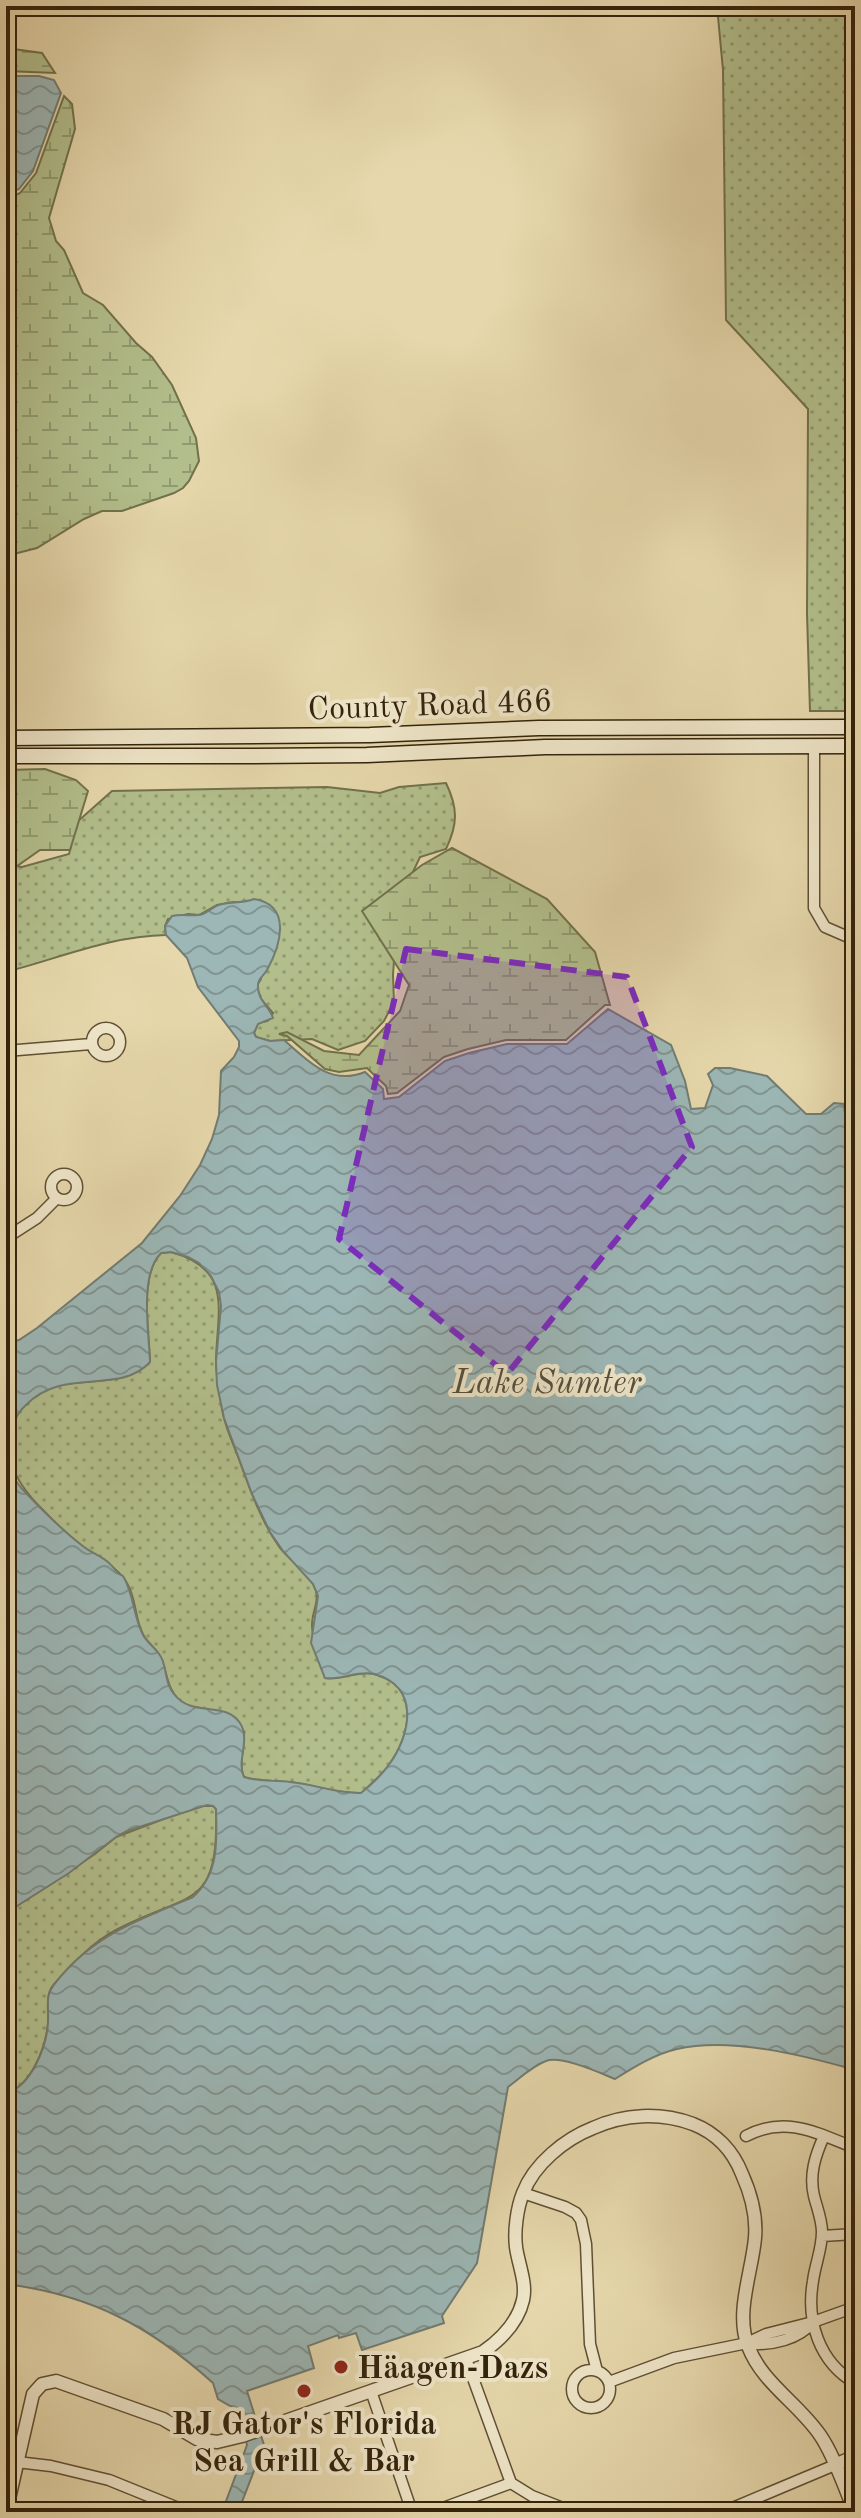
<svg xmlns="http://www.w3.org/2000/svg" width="861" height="2518" viewBox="0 0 861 2518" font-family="'Old Standard TT',serif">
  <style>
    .grass { fill: url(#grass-dots); stroke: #72714c; stroke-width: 2 }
    .wetland { fill: url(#wetland-marsh); stroke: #72714c; stroke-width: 2 }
    .water { fill: url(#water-waves); stroke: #727c72; stroke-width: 2; fill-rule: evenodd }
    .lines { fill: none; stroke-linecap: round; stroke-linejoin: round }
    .minor-casing { stroke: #605034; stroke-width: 13 }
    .tertiary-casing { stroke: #605034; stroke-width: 15 }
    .secondary-casing { stroke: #33230c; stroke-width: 17 }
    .minor { stroke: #efe6c9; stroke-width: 10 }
    .tertiary { stroke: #efe6c9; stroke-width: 12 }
    .secondary { stroke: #efe6c9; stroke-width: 14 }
    .marked { fill: #7b2cbf; fill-opacity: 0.2; stroke: #7b2cbf; stroke-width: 6; stroke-dasharray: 16 10; stroke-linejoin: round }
    .poi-dot { fill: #8f2418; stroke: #efe6c9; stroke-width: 3 }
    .labels { text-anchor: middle; stroke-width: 8; stroke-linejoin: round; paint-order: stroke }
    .street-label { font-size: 32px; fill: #33230c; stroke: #efe6c9 }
    .poi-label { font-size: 32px; font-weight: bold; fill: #33230c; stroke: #efe6c9; text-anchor: start }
    .water-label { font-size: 34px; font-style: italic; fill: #524f3f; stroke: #efe6c9 }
  </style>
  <defs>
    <pattern id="grass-dots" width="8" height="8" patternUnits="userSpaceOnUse" patternTransform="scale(2)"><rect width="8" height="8" fill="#b2bf8c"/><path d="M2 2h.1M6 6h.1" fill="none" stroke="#919b71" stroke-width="1.8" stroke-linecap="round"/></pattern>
    <pattern id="wetland-marsh" width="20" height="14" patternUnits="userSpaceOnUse" patternTransform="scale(2)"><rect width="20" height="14" fill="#b2bf8c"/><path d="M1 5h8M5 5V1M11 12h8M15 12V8" fill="none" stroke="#919b71"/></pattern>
    <pattern id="water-waves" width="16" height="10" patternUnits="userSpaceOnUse" patternTransform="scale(2)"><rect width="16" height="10" fill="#9cb7b6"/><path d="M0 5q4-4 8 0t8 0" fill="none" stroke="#809492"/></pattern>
  </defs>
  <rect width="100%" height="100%" fill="#e6d8ac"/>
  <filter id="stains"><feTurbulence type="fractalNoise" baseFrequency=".0025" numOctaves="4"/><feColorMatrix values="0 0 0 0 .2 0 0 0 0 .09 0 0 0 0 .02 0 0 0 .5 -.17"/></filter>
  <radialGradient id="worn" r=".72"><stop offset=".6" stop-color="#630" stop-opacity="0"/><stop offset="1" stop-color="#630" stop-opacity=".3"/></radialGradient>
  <path class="grass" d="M717 6H855V711H810L807 614 808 409 726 320 723 70Z
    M446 783C458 808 458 824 446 849L420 857 403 893 396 932 393 975 394 1002 384 1021 365 1041 338 1050 312 1039 270 1041 256 1037 254 1033 258 1023 267 1021 273 1013 260 998 257 986 277 946 280 927 243 903 233 902 217 905 199 915 188 914 168 919 165 926 166 935C110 936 60 958 6 972V864L22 867 69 854 77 822 112 791 327 787 380 793 399 787Z
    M171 1252C234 1269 217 1311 216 1360 216 1377 220 1397 223 1414 226 1428 232 1441 237 1454 249 1486 260 1520 280 1548 290 1561 305 1569 313 1584 322 1599 312 1609 312 1625 312 1639 321 1663 325 1678 341 1681 358 1670 374 1674 421 1686 411 1736 388 1766 381 1776 370 1784 362 1793 337 1794 314 1785 290 1782 275 1780 258 1782 244 1777 238 1765 245 1746 244 1732 233 1725 220 1715 207 1710 200 1707 191 1708 184 1704 166 1692 168 1672 160 1656 156 1648 146 1642 142 1632 135 1618 136 1599 128 1585 120 1569 102 1560 87 1550 71 1538 56 1524 42 1509 13 1480 0 1454 18 1413 45 1373 86 1387 124 1377 133 1375 142 1367 150 1361 149 1332 139 1275 161 1253Z
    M198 1806H213L216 1809C219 1911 190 1891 116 1930 92 1943 74 1962 56 1982 44 1994 49 2008 48 2023 46 2047 31 2087 6 2093V1913L95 1854 116 1837Z"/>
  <path class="wetland" d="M6 48 42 53 55 73 6 71Z
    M64 96 72 104 75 129 49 218 56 241 64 250 83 293 103 305 136 343 152 357 172 385 196 438 199 461 189 481 183 488 174 493 122 511H102L84 519 37 548 6 556V200L20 193 36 173Z
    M45 769 76 780 88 791 70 850H40L13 869 6 880V770Z
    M452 848 547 899 595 952 610 1005H605L566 1040H506L468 1049 444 1057 397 1093 388 1094 386 1086 367 1068 339 1072 325 1069 287 1036 279 1034 287 1032 324 1051 359 1055 400 1011 409 985 362 911 422 865Z"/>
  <path class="water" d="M6 76H39L54 80 61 93 33 171 19 189 6 195Z
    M254 899C292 905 281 945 267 970 264 976 258 978 258 985 257 1000 270 1007 273 1018L258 1024 254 1033 256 1037 270 1041 284 1040C309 1062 330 1086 365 1072L383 1089 384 1099 399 1097 445 1061 469 1053 507 1044H567L608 1009 671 1045 685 1081 691 1109 705 1108 713 1085 708 1074 715 1068H730L767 1076 806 1114H821L834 1103 844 1104 847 1134 855 1137V2070C803 2055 730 2037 677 2049 655 2054 634 2067 615 2079 600 2073 561 2055 546 2061 532 2066 519 2079 508 2087L477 2263 442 2316 444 2323 362 2350 356 2333 339 2338 338 2335 308 2346 314 2368 247 2391 264 2445 238 2512H222L247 2445 237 2410 218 2399 213 2383C150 2326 91 2295 6 2284V2093C31 2087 47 2046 48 2022 49 2009 45 1996 53 1986 90 1936 138 1920 193 1897 219 1874 217 1841 216 1809L213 1806 207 1805 127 1831 116 1837 69 1873 6 1913V1343L19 1340 37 1328 142 1243 180 1196 200 1165 212 1139 219 1115 221 1071 234 1057 239 1047V1041L198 987 187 958 166 935 165 926 172 916C181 914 189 916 198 915 205 915 210 909 216 906 228 901 241 904 254 899ZM171 1252 188 1257 199 1263 211 1276 219 1292 221 1306 216 1362 217 1385 224 1418 252 1494 270 1532 283 1551 313 1584 318 1596 311 1643 325 1678C342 1680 358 1670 374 1674 421 1686 411 1736 388 1766 381 1776 371 1785 361 1793 337 1794 314 1784 290 1782 275 1780 258 1782 244 1777 236 1761 251 1740 240 1723 225 1700 192 1718 174 1694 165 1683 167 1671 162 1659 159 1651 148 1644 143 1635 133 1616 134 1594 123 1576 115 1573 116 1569 110 1564 104 1557 92 1553 84 1547 63 1531 44 1512 26 1493 12 1479 5 1463 8 1443 10 1428 15 1415 26 1405 64 1366 119 1396 150 1362 149 1332 139 1275 161 1253Z"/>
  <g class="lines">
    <g class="minor-casing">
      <path id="minor" d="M814 746V908L825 927 855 940
        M92 1042a14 14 0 1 1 28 0a14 14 0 1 1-28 0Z
        M6 1051 91 1044
        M51 1187a13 13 0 1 1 26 0a13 13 0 1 1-26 0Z
        M6 1238 37 1218 57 1198
        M746 2136C786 2115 817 2133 855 2148
        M824 2136C815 2156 809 2175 814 2196 817 2208 822 2220 822 2232 822 2249 815 2265 813 2281 806 2321 819 2362 855 2383
        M523 2193 565 2207 576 2213 581 2220 586 2244 590 2344 597 2371
        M822 2236 855 2234
        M750 2344C772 2345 798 2340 813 2322
        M466 2359 511 2483 532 2496 573 2512
        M572 2389a19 19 0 1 1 38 0a19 19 0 1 1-38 0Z
        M609 2382 674 2358 747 2343 766 2334 813 2322 855 2307
        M371 2391 412 2512
        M17 2462 51 2466 109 2480 188 2512
        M432 2512 511 2483
        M723 2512 835 2465"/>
    </g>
    <g class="tertiary-casing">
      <path id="tertiary" d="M835 2465 855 2456
        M6 2512 33 2394 42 2384 56 2381 163 2419 197 2439 217 2442 242 2436 483 2352C500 2340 518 2322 523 2300 527 2283 518 2263 516 2247 514 2231 517 2208 523 2193 534 2164 565 2139 593 2128 624 2114 660 2112 693 2124 716 2133 733 2151 742 2174 751 2194 757 2215 755 2238 752 2272 735 2313 748 2346 762 2383 798 2403 820 2435 835 2457 844 2487 855 2512"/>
    </g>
    <g class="secondary-casing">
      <path id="secondary" d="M6 738 370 735 539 728 855 727
        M6 756H254L367 755 545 747 855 746"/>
    </g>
    <use href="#minor" class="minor"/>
    <use href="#tertiary" class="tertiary"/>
    <use href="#secondary" class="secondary"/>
  </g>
  <path class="marked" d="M406 949 627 977 692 1147 507 1374 339 1239Z"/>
  <g class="poi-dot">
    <circle cx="341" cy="2367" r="8"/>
    <circle cx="304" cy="2391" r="8"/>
  </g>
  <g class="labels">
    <g class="street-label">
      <text transform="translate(430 704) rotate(-2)" y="11">County Road 466</text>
    </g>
    <g class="poi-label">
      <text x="357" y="2378">Häagen-Dazs</text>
      <text x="304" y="2434" text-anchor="middle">RJ Gator's Florida<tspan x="304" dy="37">Sea Grill &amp; Bar</tspan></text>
    </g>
    <g class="water-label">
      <text x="547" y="1393">Lake Sumter</text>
    </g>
  </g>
  <rect width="861" height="2518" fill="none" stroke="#e6d8ac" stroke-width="32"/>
  <rect x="8" y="8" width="845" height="2502" fill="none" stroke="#33230c" stroke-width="4"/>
  <rect x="16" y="16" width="829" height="2486" fill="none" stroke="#33230c" stroke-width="2"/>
  <rect width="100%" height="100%" filter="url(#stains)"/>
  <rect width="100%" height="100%" fill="url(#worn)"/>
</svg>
